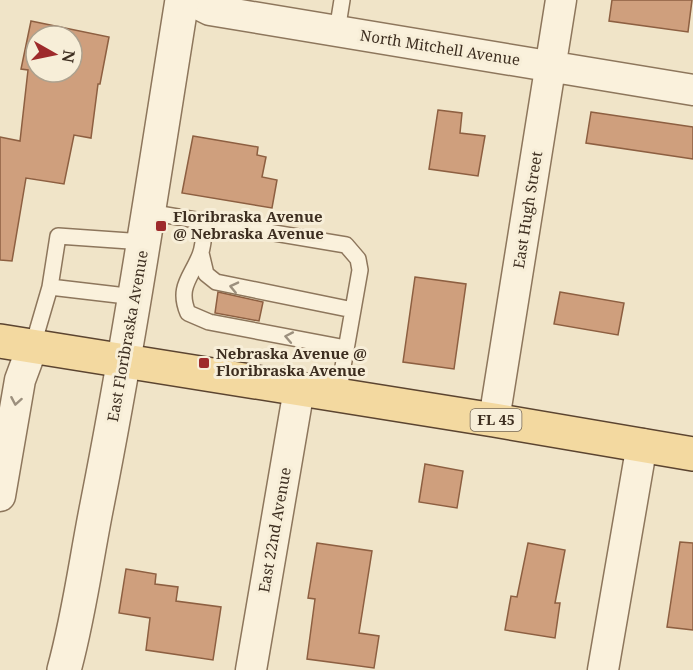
<svg xmlns="http://www.w3.org/2000/svg" width="693" height="670" viewBox="0 0 693 670" font-family="'Noto Serif',serif">
  <style>
    .building { fill: #cf9f7d; stroke: #8d5f41; stroke-width: 1.5; fill-rule: evenodd }
    .lines { fill: none; stroke-linecap: round; stroke-linejoin: round }
    .service-casing { stroke: #8d765c; stroke-width: 18 }
    .minor-casing { stroke: #8d765c; stroke-width: 33 }
    .tertiary-casing { stroke: #8d765c; stroke-width: 36 }
    .primary-casing { stroke: #5b4430; stroke-width: 36 }
    .service { stroke: #faf1dc; stroke-width: 15 }
    .minor { stroke: #faf1dc; stroke-width: 30 }
    .tertiary { stroke: #faf1dc; stroke-width: 33 }
    .primary { stroke: #f3d9a0; stroke-width: 33 }
    .oneway { stroke: #9c907e }
    .poi-dot { fill: #9e2a2b; stroke: #f7eed8; stroke-width: 2 }
    .labels { text-anchor: middle; stroke-width: 6; stroke-linejoin: round; paint-order: stroke }
    .shield { fill: #f7eed8; stroke: #756857; stroke-width: 1.5 }
    .shield-label { font-size: 14px; font-weight: bold; fill: #3d2e20 }
    .street-label { font-size: 15px; fill: #3d2e20; stroke: #f7eed8 }
    .poi-label { font-size: 15px; font-weight: bold; fill: #3d2e20; stroke: #f7eed8; text-anchor: start }
  </style>
  <rect width="100%" height="100%" fill="#f0e4c8"/>
  <path class="building" d="M612 0H692L688 32 609 21Z
    M31 21 109 37 100 84H98L91 138 74 135 64 184 26 178 12 261 0 260V137L20 141 28 70 21 69ZM36 36H72V72H36Z
    M438 110 462 113 460 133 485 136 478 176 429 169Z
    M591 112 693 127V159L586 143Z
    M193 136 258 147 257 155 266 157 262 177 277 180 272 208 182 193Z
    M415 277 466 284 454 369 403 362Z
    M218 292 263 302 259 321 215 313Z
    M560 292 624 303 618 335 554 324Z
    M425 464 463 471 457 508 419 502Z
    M680 542 693 543V630L667 627Z
    M317 543 372 551 359 633 379 636 374 668 307 659 315 599 308 598Z
    M528 543 565 550 555 603H560L555 638 505 630 511 596 517 597Z
    M126 569 156 574 155 584 178 587 176 601 221 607 213 660 146 650 150 618 119 613Z"/>
  <g class="lines">
    <g class="service-casing">
      <path id="service" d="M337 31 342 0
        M148 212 346 245 358 259 360 270 338 395
        M205 221C204 232 204 245 200 255 191 278 177 287 188 313L209 322 346 348
        M201 253 206 274 216 282 353 310
        M50 287 135 297
        M33 345 50 287 58 236 144 242"/>
    </g>
    <g class="minor-casing">
      <path id="minor" d="M190 0 210 10 693 90
        M494 420 561 0
        M0 496 20 380 33 345
        M251 670 299 389
        M603 670 642 444"/>
    </g>
    <g class="tertiary-casing">
      <path id="tertiary" d="M64 670C79 616 86 560 97 505 130 338 155 169 182 0"/>
    </g>
    <g class="primary-casing">
      <path id="primary" d="M0 341 494 420 693 454"/>
    </g>
    <use href="#service" class="service"/>
    <use href="#minor" class="minor"/>
    <use href="#tertiary" class="tertiary"/>
    <use href="#primary" class="primary"/>
  </g>
  <defs><path id="oneway-chevron" d="M-2-3.5L2.5 0L-2 3.5" fill="none" stroke-width="1.6" stroke-linecap="round" stroke-linejoin="round" transform="scale(1.5)"/></defs>
  <g class="oneway">
    <use href="#oneway-chevron" transform="translate(234 287) rotate(-167)"/>
    <use href="#oneway-chevron" transform="translate(289 337) rotate(-169)"/>
    <use href="#oneway-chevron" transform="translate(16 401) rotate(100)"/>
  </g>
  <g class="poi-dot">
    <rect x="155" y="220" width="12" height="12" rx="3"/>
    <rect x="198" y="357" width="12" height="12" rx="3"/>
  </g>
  <g class="labels">
    <rect class="shield" x="470.5" y="409" width="51" height="22" rx="4.5"/>
    <g class="shield-label">
      <text x="496" y="425">FL 45</text>
    </g>
    <g class="street-label">
      <text transform="translate(440 48) rotate(9)" y="5">North Mitchell Avenue</text>
      <text transform="translate(528 210) rotate(-81)" y="5">East Hugh Street</text>
      <text transform="translate(128 336) rotate(-80)" y="5">East Floribraska Avenue</text>
      <text transform="translate(275 530) rotate(-80)" y="5">East 22nd Avenue</text>
    </g>
    <g class="poi-label">
      <text x="173" y="222">Floribraska Avenue<tspan x="173" dy="17">@ Nebraska Avenue</tspan></text>
      <text x="216" y="359">Nebraska Avenue @<tspan x="216" dy="17">Floribraska Avenue</tspan></text>
    </g>
  </g>
  <g transform="translate(54 54) rotate(99)"><circle r="28" fill="#f7eed8" stroke="#ada18e" stroke-width="1.5"/>
  <path d="M0-4.5L10 22L0 15L-10 22Z" fill="#9e2a2b"/>
  <text y="-9" font-size="16" font-weight="bold" text-anchor="middle" fill="#3d2e20">N</text>
  </g>
</svg>
